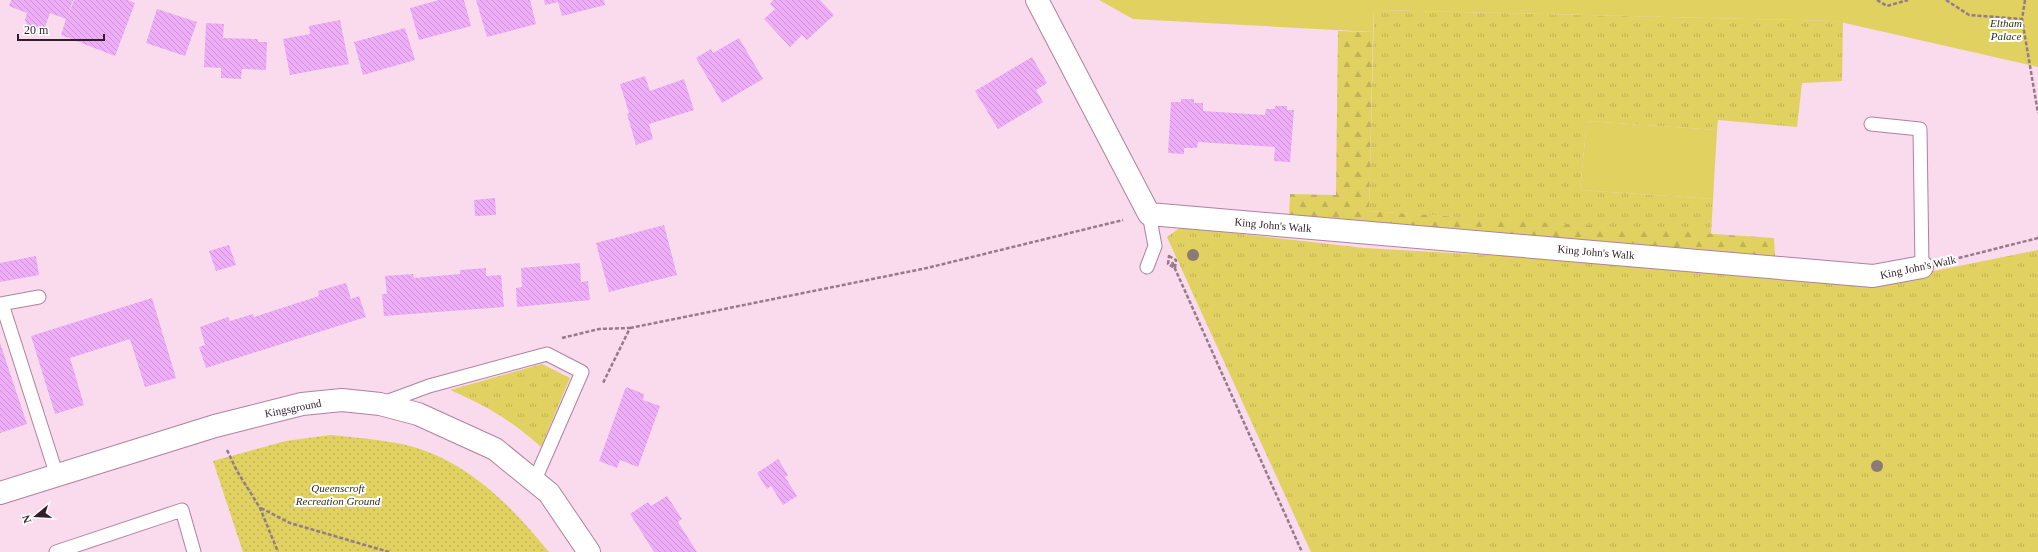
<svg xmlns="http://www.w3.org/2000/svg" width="2038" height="552" viewBox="0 0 2038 552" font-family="'Times New Roman',serif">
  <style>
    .grass { fill: url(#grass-tufts) }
    .forest { fill: url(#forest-firs) }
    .park { fill: url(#park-dots) }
    .garden { fill: #e0d161 }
    .building { fill: url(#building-back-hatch) }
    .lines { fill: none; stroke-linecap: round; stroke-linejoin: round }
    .service-casing { stroke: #b0819e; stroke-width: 15 }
    .minor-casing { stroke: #b0819e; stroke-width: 24 }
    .path { stroke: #957b8a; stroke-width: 2.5; stroke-dasharray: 4 2; stroke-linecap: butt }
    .service { stroke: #fff; stroke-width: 13 }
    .minor { stroke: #fff; stroke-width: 22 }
    .tree { fill: #8a7b77 }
    .labels { text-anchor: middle; stroke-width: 4; stroke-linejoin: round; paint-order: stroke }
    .park-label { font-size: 11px; font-style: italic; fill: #2f2d17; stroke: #fff }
    .street-label { font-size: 11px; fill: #311e29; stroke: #fff }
  </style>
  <defs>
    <pattern id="grass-tufts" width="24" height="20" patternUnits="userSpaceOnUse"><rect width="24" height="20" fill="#e0d161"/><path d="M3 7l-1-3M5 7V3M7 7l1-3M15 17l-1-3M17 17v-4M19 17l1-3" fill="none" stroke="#c1b354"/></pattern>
    <pattern id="forest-firs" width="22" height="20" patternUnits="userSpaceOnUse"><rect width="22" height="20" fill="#e0d161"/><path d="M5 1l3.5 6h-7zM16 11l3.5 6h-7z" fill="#c1b354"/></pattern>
    <pattern id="park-dots" width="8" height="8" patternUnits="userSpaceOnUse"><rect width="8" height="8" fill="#e0d161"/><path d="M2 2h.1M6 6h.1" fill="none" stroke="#c1b354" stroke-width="1.8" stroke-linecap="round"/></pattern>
    <pattern id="building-back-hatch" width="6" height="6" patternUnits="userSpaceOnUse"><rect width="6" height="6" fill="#edadf7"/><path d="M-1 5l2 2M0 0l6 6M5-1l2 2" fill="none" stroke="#cc94d4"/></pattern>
  </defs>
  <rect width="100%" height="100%" fill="#fadaed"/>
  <path class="grass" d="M1374 10 1836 21 1843 22 1842 81 1802 83 1797 127 1718 120 1717 130 1587 121 1580 190 1713 199 1711 235 1369 211Z
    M1181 227 1364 248 1487 255 1551 256 1870 284 2038 250V552H1311L1167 237Z
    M542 364 570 378 541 447C509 419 489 407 450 390Z"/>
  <path class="forest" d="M1338 31 1373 32 1369 211 1774 238 1775 256 1289 220 1290 194 1336 195Z"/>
  <path class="park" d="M330 435C360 438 394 440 423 450 476 469 514 510 549 552H243L213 461 286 441Z"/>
  <path class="garden" d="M1099 0H2038V67L1836 21 1374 10 1373 32 1133 19Z
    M1587 121 1717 130 1713 199 1580 190Z"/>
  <path class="building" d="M11 0H73L67 18 74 0H128L135 3 115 56 61 35 66 19 50 13 45 27 40 30 27 25 25 20 27 13 9 6Z
    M439 0H464L471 26 419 40 410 8Z
    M476 0H530L536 24 487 37Z
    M544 0H604L605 5 562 16 558 2 545 5Z
    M773 0H820L834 15 807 40 802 35 790 47 764 19 775 9 770 4Z
    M157 9 197 22 185 56 146 43Z
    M340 20 349 64 290 75 283 39 310 34 309 26Z
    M206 23 224 24 223 38 258 39V42H267L266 70 242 69 241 79 221 78V68L204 67Z
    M405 28 415 60 363 75 354 42Z
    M739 38 763 79 722 103 696 58 711 49 713 53Z
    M1032 57 1047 83 1036 90 1043 102 998 129 975 91Z
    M645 76 650 91 684 79 694 110 649 124 653 139 636 145 627 114 629 113 620 84Z
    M1181 99H1194V103H1203V111L1265 115 1266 109H1275V106H1287V110H1294L1290 162 1274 161 1275 147 1198 142 1197 148H1184V154L1168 153 1171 102H1181Z
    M495 198 496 215 475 216 474 200Z
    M664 225 677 275 609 292 596 243Z
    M229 245 236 265 216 271 209 251Z
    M36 256 39 275 0 282V263Z
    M580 263 581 282 588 281 590 300 517 307 516 288 522 287 521 268Z
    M486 268V276L501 275 504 307 384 316 382 294H387L385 276 413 274 414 278 460 274V270Z
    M346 283 351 299 359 296 366 317 206 368 199 347 205 345 200 327 228 317 230 321 253 314 254 317 319 296 318 291Z
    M152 298 176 378 145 387 130 339 70 358 84 405 55 414 31 336Z
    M0 343 27 424 0 433Z
    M626 387 644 394 643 400 660 406 638 467 620 460 617 468 599 461Z
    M778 459 788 475 785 477 797 496 783 505 771 486 767 489 757 473Z
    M667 496 682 519 678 522 697 552H654L630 514 648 502 651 506Z"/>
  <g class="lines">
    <g class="service-casing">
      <path id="service" d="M1871 124 1920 129 1922 267
        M1147 267 1155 246 1149 214
        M0 304 39 297
        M2 304 57 476
        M383 403 429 386 547 354 582 372 534 482
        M56 552 182 510 194 552"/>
    </g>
    <g class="minor-casing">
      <path id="minor" d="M1037 0 1149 214 1873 276 1922 267
        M0 493 215 426 302 404 342 400 380 404 418 414 495 449 549 493 589 552"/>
    </g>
    <path class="path" d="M1877 0 1887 6 1908 0
      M1946 0 1969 15 2022 19
      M2025 0 2022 19 2038 113
      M1169 256 1176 260 1175 268 1168 264Z
      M1947 261 2038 238
      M1172 262 1302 552
      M630 328 927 268 1123 220
      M562 338 599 329 630 328 603 383
      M227 450 237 471 260 508 278 552
      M261 508 290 523 389 552"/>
    <use href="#service" class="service"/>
    <use href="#minor" class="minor"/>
  </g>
  <g class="tree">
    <circle cx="1193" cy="255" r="6"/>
    <circle cx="1877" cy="466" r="6"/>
  </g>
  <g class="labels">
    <g class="park-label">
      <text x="2006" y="27">Eltham<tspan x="2006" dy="13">Palace</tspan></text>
      <text x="338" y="492">Queenscroft<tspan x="338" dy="13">Recreation Ground</tspan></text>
    </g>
    <g class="street-label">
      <text transform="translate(1273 225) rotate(5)" y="4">King John's Walk</text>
      <text transform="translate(1596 252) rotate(5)" y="4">King John's Walk</text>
      <text transform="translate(1918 267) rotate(-12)" y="4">King John's Walk</text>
      <text transform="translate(293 408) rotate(-11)" y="4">Kingsground</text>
    </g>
  </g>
  <g transform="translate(36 516) rotate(252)" stroke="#ffffff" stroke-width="3" paint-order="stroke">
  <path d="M0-3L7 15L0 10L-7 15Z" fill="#311e29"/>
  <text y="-6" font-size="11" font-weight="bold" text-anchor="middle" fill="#311e29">N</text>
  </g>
  <path d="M18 34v6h86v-6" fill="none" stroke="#311e29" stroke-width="2"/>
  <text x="24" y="34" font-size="12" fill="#311e29" stroke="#ffffff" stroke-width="3" paint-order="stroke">20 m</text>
</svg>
